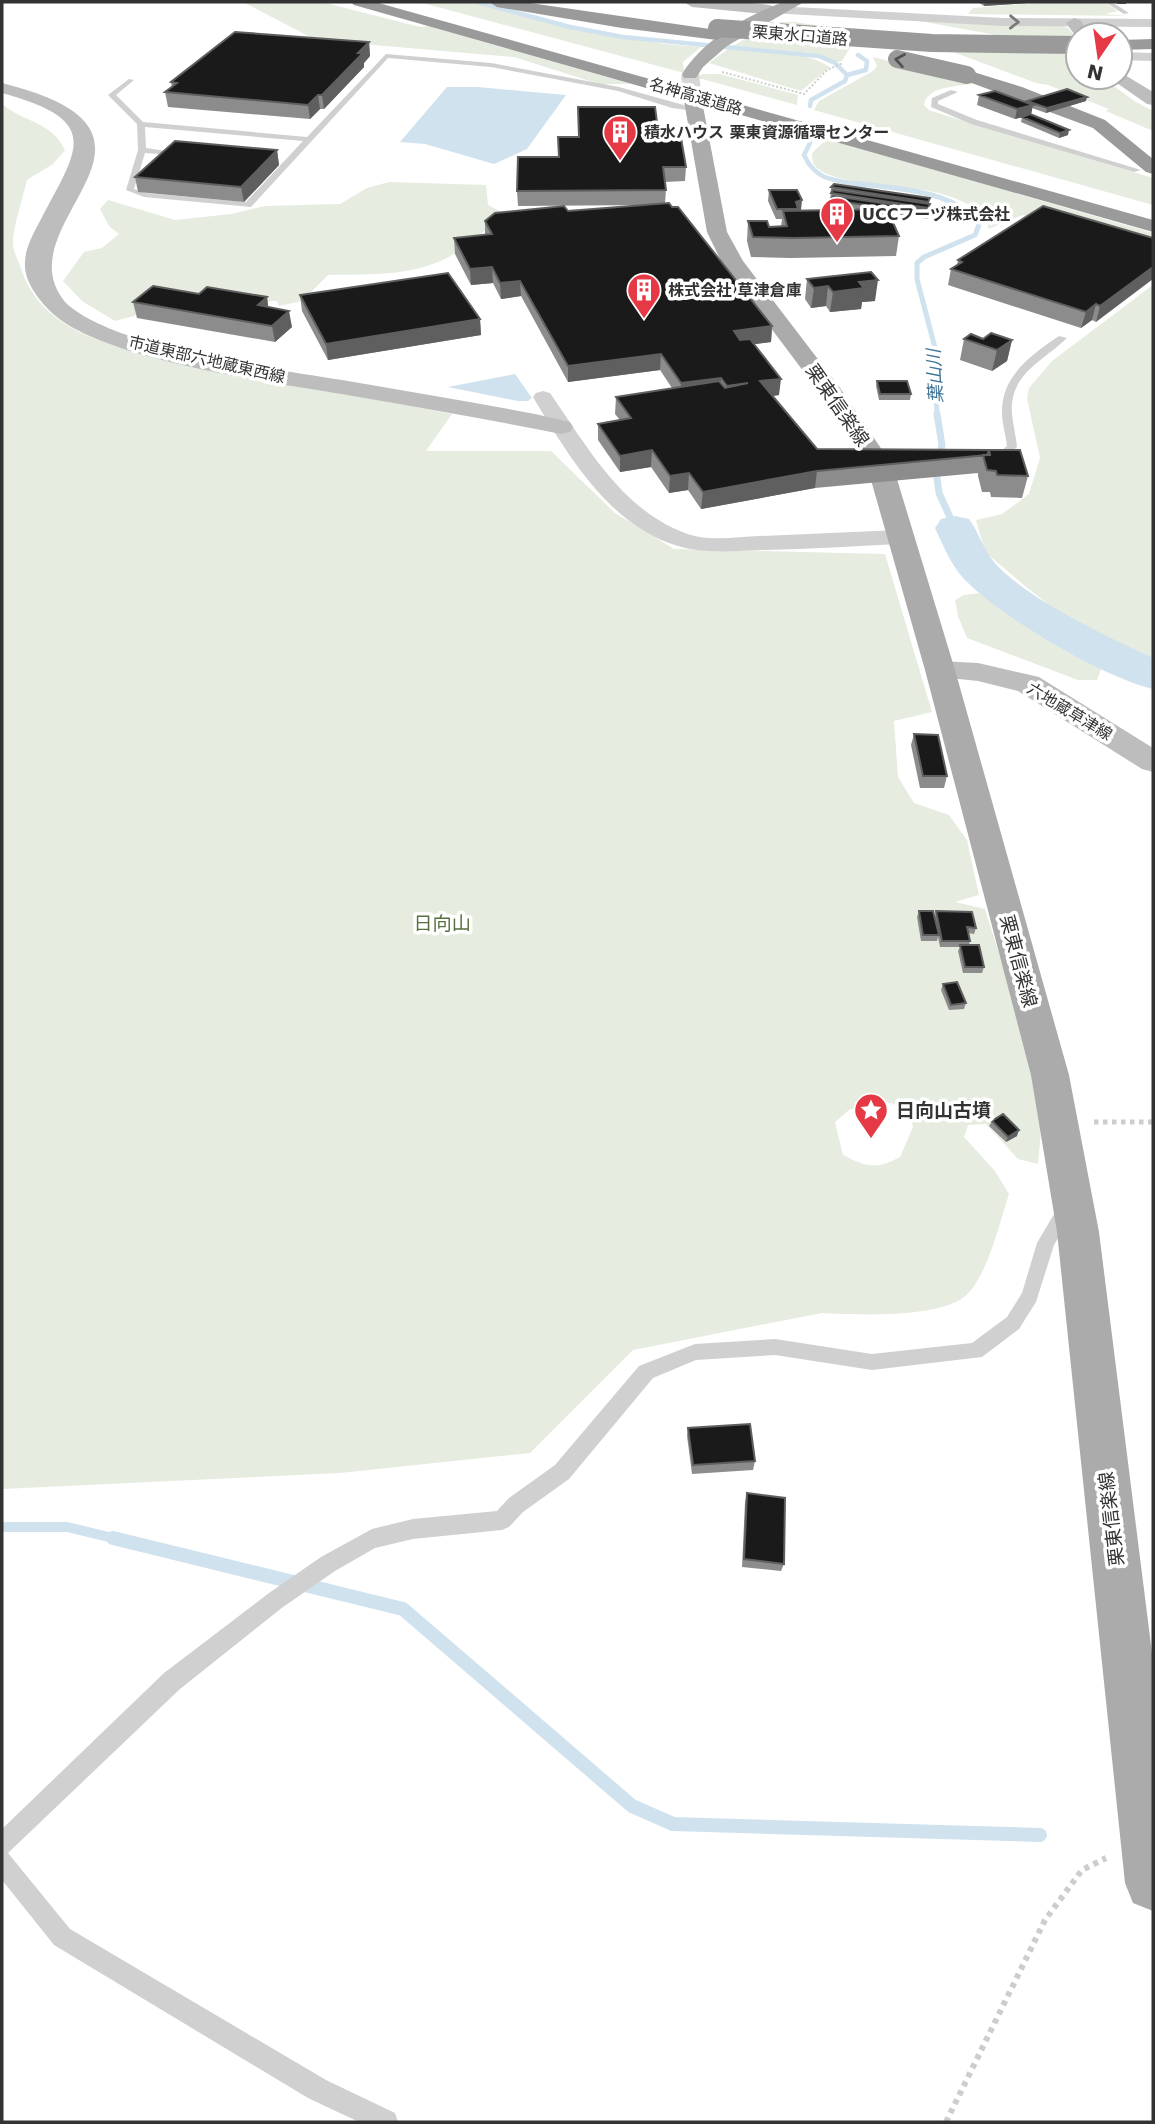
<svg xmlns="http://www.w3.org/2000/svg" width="1155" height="2124" viewBox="0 0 1155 2124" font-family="'DejaVu Sans','Noto Sans JP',sans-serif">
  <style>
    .green { fill: #e6ecdf; fill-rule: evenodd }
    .water { fill: #cfe2ee }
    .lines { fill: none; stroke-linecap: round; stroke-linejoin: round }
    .stream-far4 { stroke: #cfe2ee; stroke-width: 4.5 }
    .stream-far3 { stroke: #cfe2ee; stroke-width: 5 }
    .stream-far2 { stroke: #cfe2ee; stroke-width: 7 }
    .stream-far1 { stroke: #cfe2ee; stroke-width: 10 }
    .stream { stroke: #cfe2ee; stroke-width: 14 }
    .river { fill: #cfe2ee; fill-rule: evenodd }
    .primary-tunnel { stroke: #d6d6d6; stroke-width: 18; stroke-dasharray: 18 9; stroke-linecap: butt }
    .path-far2 { stroke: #cdcdcd; stroke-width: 2; stroke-dasharray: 2 2; stroke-linecap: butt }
    .path-far1 { stroke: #cdcdcd; stroke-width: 5; stroke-dasharray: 4.5 4.5; stroke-linecap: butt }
    .path { stroke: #cdcdcd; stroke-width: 6; stroke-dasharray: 5 5; stroke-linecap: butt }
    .lane { fill: #d0d0d0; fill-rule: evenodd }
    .street { fill: #d0d0d0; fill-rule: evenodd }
    .secondary { fill: #bdbdbd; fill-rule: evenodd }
    .primary { fill: #ababab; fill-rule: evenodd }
    .highway { fill: #9a9a9a; fill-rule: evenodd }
    .highway-bridge { stroke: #9a9a9a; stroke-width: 18 }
    .wall { fill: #8c8c8c }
    .shaded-wall { fill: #5f5f5f }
    .building { fill: #1a1a1a; stroke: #5f5f5f; stroke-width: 2 }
    .oneway { stroke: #7a7a7a }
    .oneway2 { stroke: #525252 }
    .labels { text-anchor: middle; stroke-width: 7; stroke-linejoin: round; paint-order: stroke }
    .far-street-label { font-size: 16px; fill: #333; stroke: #fff }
    .far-poi-label { font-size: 16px; font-weight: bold; fill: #333; stroke: #fff; text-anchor: start }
    .far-water-label { font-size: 18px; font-style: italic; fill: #3f7597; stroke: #fff }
    .street-label { font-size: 19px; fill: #333; stroke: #fff }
    .park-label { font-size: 19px; fill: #56703f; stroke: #fff }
    .poi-label { font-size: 19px; font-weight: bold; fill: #333; stroke: #fff; text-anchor: start }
  </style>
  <rect width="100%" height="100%" fill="#fff"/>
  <path class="green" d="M243 2H322L420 27 428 26 631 84H599L514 57 316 40Z
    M419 2H472L571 28 664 44 701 47 683 62 684 73Z
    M1046 2H1104L1118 11 1105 14 1128 16 968 14 973 8Z
    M914 20 1061 26 1068 28 1078 40 1034 42Z
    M774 22H795L859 32 842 61 837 62 811 53 733 46Z
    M937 46 1058 52 1078 60V77H1101L1136 102 1153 111V131L1106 111 1109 109 1048 85 1036 83Z
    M728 49C760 52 802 49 830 67L801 91 709 63Z
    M873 57 976 83C960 87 927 85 924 105L929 110 941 114 1153 178V205L814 110 819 101 873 71 877 66Z
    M703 74H720L798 95 797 105 695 77Z
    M2 104C25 123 51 121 65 150L53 164 27 180C23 198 13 226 13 244 13 251 19 262 21 269 42 329 100 342 156 357L452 414 426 451H551L615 513 674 549 885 554 932 712 894 721 898 777 914 803 949 815 967 840 979 895 955 902 985 909 1031 1055 1042 1119 1038 1164 1018 1159 986 1124 968 1125 964 1137 995 1171 1009 1194C1000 1221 987 1279 964 1297 938 1318 855 1315 822 1313L633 1350 530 1453 340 1473 2 1489ZM880 1101 895 1104 911 1117 913 1127 900 1157C876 1170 867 1167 843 1155L835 1122 849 1110Z
    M827 139 1153 233V247L1023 215 988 229V219C973 204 951 195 929 191 903 186 837 185 817 168 812 163 812 159 812 153Z
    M389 182 486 185 488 205 505 214C489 227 474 241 457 252 419 277 372 274 328 275L302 301 279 306 277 301 152 302 134 316 115 321 82 301 63 281 84 252 102 248 119 234 109 226 100 209 108 200 175 220 231 214 265 206 340 204 367 188Z
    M1153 285V663L1073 624 1025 586 985 552 976 520 1002 514 1029 494 1040 458 1027 398 1029 388 1052 361Z
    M988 592 1054 635 1104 661 1097 680H1078L967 638 958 616 955 600 964 595Z"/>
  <path class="water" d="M447 87H478L566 95 527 149 494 164 425 144 400 142Z
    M515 374 532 398 528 401H518L448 387Z"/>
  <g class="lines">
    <path class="stream-far4" d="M477 2 570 27 623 37 819 56 835 63 847 75 845 81 811 100 810 106
      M847 75 866 70 867 61 858 55
      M810 136V143L804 155C817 183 837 180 865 185"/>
    <path class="stream-far3" d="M854 183C893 189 956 189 979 225L975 235 924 257 917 263V279L935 348 937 416"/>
    <path class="stream-far2" d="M937 414 942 445 936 471 939 493 955 528"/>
    <path class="stream-far1" d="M2 1527H67L121 1540"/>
    <path class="stream" d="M113 1538 403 1609 632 1806 673 1824 1040 1835"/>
    <path class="river" d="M955 516 969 519C978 531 982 546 991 558 1019 596 1110 638 1153 658V689C1102 677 1001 617 964 579 951 565 943 545 935 528L941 519Z"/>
    <path class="primary-tunnel" d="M690 74 693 101"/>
    <path class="path-far2" d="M722 72 804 94 827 70 843 63"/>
    <path class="path-far1" d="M1094 1122H1153"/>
    <path class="path" d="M946 2122 1045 1920 1082 1870 1106 1858"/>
    <path class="lane" d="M1105 2H1112L1129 13 1124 14Z
      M386 54 491 63 619 87 698 109 694 111 672 108 618 91 491 67 388 58 251 207 144 197 126 190 138 150 137 124 108 95 129 79 134 80 116 95 143 122 307 137ZM145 127 303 141 246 202 145 193 134 189 145 153 183 156 187 154 146 148Z
      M951 90 958 92 938 101V104L977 120 1141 170 1134 172 971 124 931 107 932 98Z
      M1059 336 1067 338C1042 362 1009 374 1012 414 1013 425 1016 436 1017 447L1007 456H987V452L1001 451 1007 446C1006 435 1002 424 1002 413 1001 376 1031 355 1059 336Z
      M1066 1202 1072 1204 1075 1209 1054 1245 1036 1302 1019 1329 982 1357 872 1370 775 1355 696 1360 653 1378 569 1479 523 1512 509 1527 502 1530 413 1539 375 1548 335 1571 283 1607 180 1689 8 1853 70 1929 326 2080 395 2113 398 2122H359L308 2098 54 1945 2 1880V1829L164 1673 269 1593 321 1557 372 1529 413 1519 497 1511 509 1498 555 1465 639 1366 695 1344 775 1339 872 1354 972 1343 1007 1317 1022 1293 1037 1243 1060 1204Z"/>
    <path class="street" d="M775 6 1003 18 1153 19V27L1003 26 770 13 768 10Z
      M1120 52 1153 53V61L1120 60Z
      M543 391 550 393C587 446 621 509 685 533 708 542 736 537 760 536 806 534 853 532 899 530L907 532 911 537 907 542 899 544C854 546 810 549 765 550 733 551 700 555 669 543 606 520 566 452 533 397L536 393Z"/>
    <path class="secondary" d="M684 2C704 1 770 0 783 10L775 15 692 7Z
      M1074 18 1080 20 1091 35H1078L1077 38 1066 23Z
      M1120 72 1153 92V105L1147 104 1114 81 1111 77H1120Z
      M2 83C207 134 0 223 65 302 112 348 275 369 342 380 407 391 471 402 535 414L570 422 573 427 570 432 561 434C492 420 422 408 353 396 282 384 98 360 50 311 39 300 25 282 25 266 24 250 33 234 40 221 79 147 103 121 2 93Z
      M940 661 978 663 1039 677 1153 748V772L1142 769 1018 691 978 681 929 676 925 670 929 664Z"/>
    <path class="primary" d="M783 2H804L727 46 703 67 696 78H684L682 74C704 39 745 17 783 2Z
      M693 96 702 101 727 232 743 261 840 388 893 466 955 670 1069 1075 1099 1232 1153 1661V1911L1133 1903 1125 1883 1057 1232 1031 1075 925 670 867 466 822 396 722 263 707 232 684 101Z"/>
    <path class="highway" d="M351 2H375L1153 220V232L354 5Z
      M489 2H523L717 30 725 35 717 40 622 28 497 7Z
      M1153 39V49L1120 50V40Z
      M967 70 1022 87 1105 120 1153 159V174L1146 172 1093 128 961 79 959 75Z"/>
    <path class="highway-bridge" d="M717 28 932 43 1078 45
      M897 59 967 75"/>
  </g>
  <path class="wall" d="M978 2H1043L984 6Z
    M369 42 370 56 364 63V67L324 109H320L310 119 168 107 165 92 172 87 171 82Z
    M979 95 1027 103V101H1086L1046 113 1032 108 1031 114 1068 135 1059 138 1021 122 1022 117 1015 119 977 105Z
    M578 107 659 138 686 167 685 181 665 182 666 190 665 203 672 207 772 326 771 342 754 344 779 395 772 396 817 449 989 450 1028 476 1022 498 991 497 990 492H982L978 476V473L815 488 701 509 688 490 669 493 651 467 620 472 598 440V424L620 420 615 414 616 397 672 388 660 370 568 382 521 296 501 299 493 283 471 285 455 254 454 238 485 235V221L568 211 646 205 518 206 517 191 559 157 578 137Z
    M277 150 279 165 244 202 138 192 135 177Z
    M831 187 930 198 929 204V210H931L930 215 928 219 889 214 899 236 896 256 791 258 751 257 747 241 748 221 769 227H781L782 219H776L768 201 769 190 801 210 799 211 863 210 830 205Z
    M1153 238 1096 322 1092 320 1081 328 948 285 951 269 957 265 958 260Z
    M807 279 875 301 862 302 861 309 830 312 826 306 811 308 805 299Z
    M199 294 267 297 268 307 292 327 275 342 137 318 133 302Z
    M300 295 480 319 481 335 328 360 302 311Z
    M964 339 1012 340 1007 361 992 371 960 360Z
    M877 381 911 394 910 400H879L876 386Z
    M914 734 947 776 944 788H920L911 745Z
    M919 911 935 917 936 911 976 928 974 934 968 933 970 941 969 945 984 967 982 973H963L958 951 960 947H940L938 937 937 941H921L917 917Z
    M943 984 966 1003 964 1009 949 1010 941 990Z
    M992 1121 1017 1136 1006 1142 989 1126Z
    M688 1428 755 1461 753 1470 692 1474 687 1436Z
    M747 1493 784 1564 781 1571 742 1567 745 1502Z"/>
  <path class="shaded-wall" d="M985 2H1043L984 6Z
    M1117 2H1126V4H1117Z
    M369 42 370 56 364 63V67L324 109 322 95Z
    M318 95 320 109 310 119 308 105Z
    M1087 97 1086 101 1046 113 1047 108Z
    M1033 105 1031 115 1015 119 1017 109Z
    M1069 130 1068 135 1059 138 1060 133Z
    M277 150 279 165 244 202 241 187Z
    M802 200 801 210 797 211 796 202Z
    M492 267 493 283 471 285 470 269Z
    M1153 267V279L1096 322 1100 306Z
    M878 280 875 301 862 302 861 309 830 312 833 292 859 282Z
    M520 281 521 296 501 299 500 283Z
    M828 286 826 306 811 308 814 288Z
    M267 297 269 313 258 305Z
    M1096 304 1092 320 1081 328 1086 312Z
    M289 311 292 327 275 342 272 326Z
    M480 319 481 335 328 360 326 344Z
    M772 326 771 342 732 347 734 331Z
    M1012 340 1007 361 992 371 997 350Z
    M661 354 660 370 568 382V366Z
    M721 378 720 394 680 399 681 383Z
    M781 379 779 395 758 398 760 381Z
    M652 450 651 467 620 472V456Z
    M817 471 815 488 701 509 703 492Z
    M689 473 688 490 669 493 670 476Z
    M1019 1130 1017 1136 1006 1142 1008 1137Z"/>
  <path class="building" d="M235 32 369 42 358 53H363L322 95H318L308 105 165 92 177 83 171 82Z
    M1067 89 1087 97 1047 108 1027 101Z
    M995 91 1033 105 1017 109 979 95Z
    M578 107H655L659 138H681L686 167H663L666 190 517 191 518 157H559L558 137H579Z
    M1030 114 1069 130 1060 133 1022 117Z
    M175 141 277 150 241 187 135 177Z
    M834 184 930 198 928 202 831 187Z
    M769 190H797L802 200 796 202 798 209H777Z
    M833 190 930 204 928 208 831 193Z
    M833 196 931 210 929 214 830 200Z
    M669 203 672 207H678L772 326 734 331 740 340 750 339 781 379 760 381 817 449 989 450 987 455 817 471 703 492 689 473 670 476 652 450 620 456 598 424 631 418 616 397 719 381 725 388 748 383 727 386 721 378 681 383 661 354 568 366 520 281 500 283 492 267 470 269 454 238 492 234 485 221 495 213 564 206 568 211Z
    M1043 206 1153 238V267L1100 306 1096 304 1086 312 951 269 962 262 958 260Z
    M887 209 899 236 794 238 753 237 748 221H767L769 227 787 226 783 211Z
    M871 272 878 280 859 282 864 288 833 292 828 286 814 288 807 279Z
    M448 273 480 319 326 344 300 295Z
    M153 286 199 294 207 287 267 297 258 305 289 311 272 326 133 302Z
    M991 333 1012 340 997 350 964 339 971 334 983 339Z
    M877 381H907L911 394H880Z
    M989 450H1020L1028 476 997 475 996 471 987 470 983 455H990Z
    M914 734 938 735 947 776H923Z
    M919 911H933L939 935H923Z
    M936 911 972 912 976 928 967 927 970 941H942Z
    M960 945H979L984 967H965Z
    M957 982 966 1003 951 1005 943 984Z
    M1003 1114 1019 1130 1008 1137 992 1121Z
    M750 1424 755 1461 693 1465 688 1428Z
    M747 1493 785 1498 784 1564 744 1559Z"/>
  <defs><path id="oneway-chevron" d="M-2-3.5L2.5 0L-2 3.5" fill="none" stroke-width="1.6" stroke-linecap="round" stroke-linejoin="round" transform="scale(1.75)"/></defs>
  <use class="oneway" href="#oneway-chevron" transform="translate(1014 22) rotate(1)"/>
  <use class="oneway2" href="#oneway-chevron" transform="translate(900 60) rotate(-170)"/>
  <defs>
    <g id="building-pin" transform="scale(1.75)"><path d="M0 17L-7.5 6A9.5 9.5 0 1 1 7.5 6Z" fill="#e63946" stroke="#fff"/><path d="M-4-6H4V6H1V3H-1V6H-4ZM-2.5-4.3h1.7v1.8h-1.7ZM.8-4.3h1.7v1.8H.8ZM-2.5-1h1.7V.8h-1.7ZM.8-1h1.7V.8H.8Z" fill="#fff"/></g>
    <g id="sight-pin" transform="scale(1.75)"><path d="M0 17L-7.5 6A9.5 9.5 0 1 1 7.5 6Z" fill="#e63946" stroke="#fff"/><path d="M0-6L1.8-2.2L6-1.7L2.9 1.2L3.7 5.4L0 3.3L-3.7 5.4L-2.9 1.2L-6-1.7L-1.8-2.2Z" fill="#fff"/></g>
  </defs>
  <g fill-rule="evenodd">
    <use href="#building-pin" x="620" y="132"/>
    <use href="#building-pin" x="837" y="214"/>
    <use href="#building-pin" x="644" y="290"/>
    <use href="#sight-pin" x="871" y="1110"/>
  </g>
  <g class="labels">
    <g class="far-street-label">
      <text transform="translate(800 35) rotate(5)" y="6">栗東水口道路</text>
      <text transform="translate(696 96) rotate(16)" y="6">名神高速道路</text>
      <text transform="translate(207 359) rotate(13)" y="6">市道東部六地蔵東西線</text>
      <text transform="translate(1070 711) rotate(31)" y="6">六地蔵草津線</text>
    </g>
    <g class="far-poi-label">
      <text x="644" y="138">積水ハウス 栗東資源循環センター</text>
      <text x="862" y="220">UCCフーヅ株式会社</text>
      <text x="668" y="296">株式会社 草津倉庫</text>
    </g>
    <g class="far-water-label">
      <text transform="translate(935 376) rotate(-93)" y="6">葉山川</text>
    </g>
    <g class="street-label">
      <text transform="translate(838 405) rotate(55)" y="7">栗東信楽線</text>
      <text transform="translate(1019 961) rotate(75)" y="7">栗東信楽線</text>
      <text transform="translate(1111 1519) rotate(-97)" y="7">栗東信楽線</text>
    </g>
    <g class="park-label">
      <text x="442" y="930">日向山</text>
    </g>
    <g class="poi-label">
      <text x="896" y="1117">日向山古墳</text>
    </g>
  </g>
  <rect width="1155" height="2124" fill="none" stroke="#333333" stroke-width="7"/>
  <g transform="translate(1099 56) rotate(193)"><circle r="33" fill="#ffffff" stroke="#adadad" stroke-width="2"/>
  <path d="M0-5L12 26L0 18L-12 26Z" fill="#e63946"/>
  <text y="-10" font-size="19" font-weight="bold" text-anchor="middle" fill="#333333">N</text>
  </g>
</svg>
